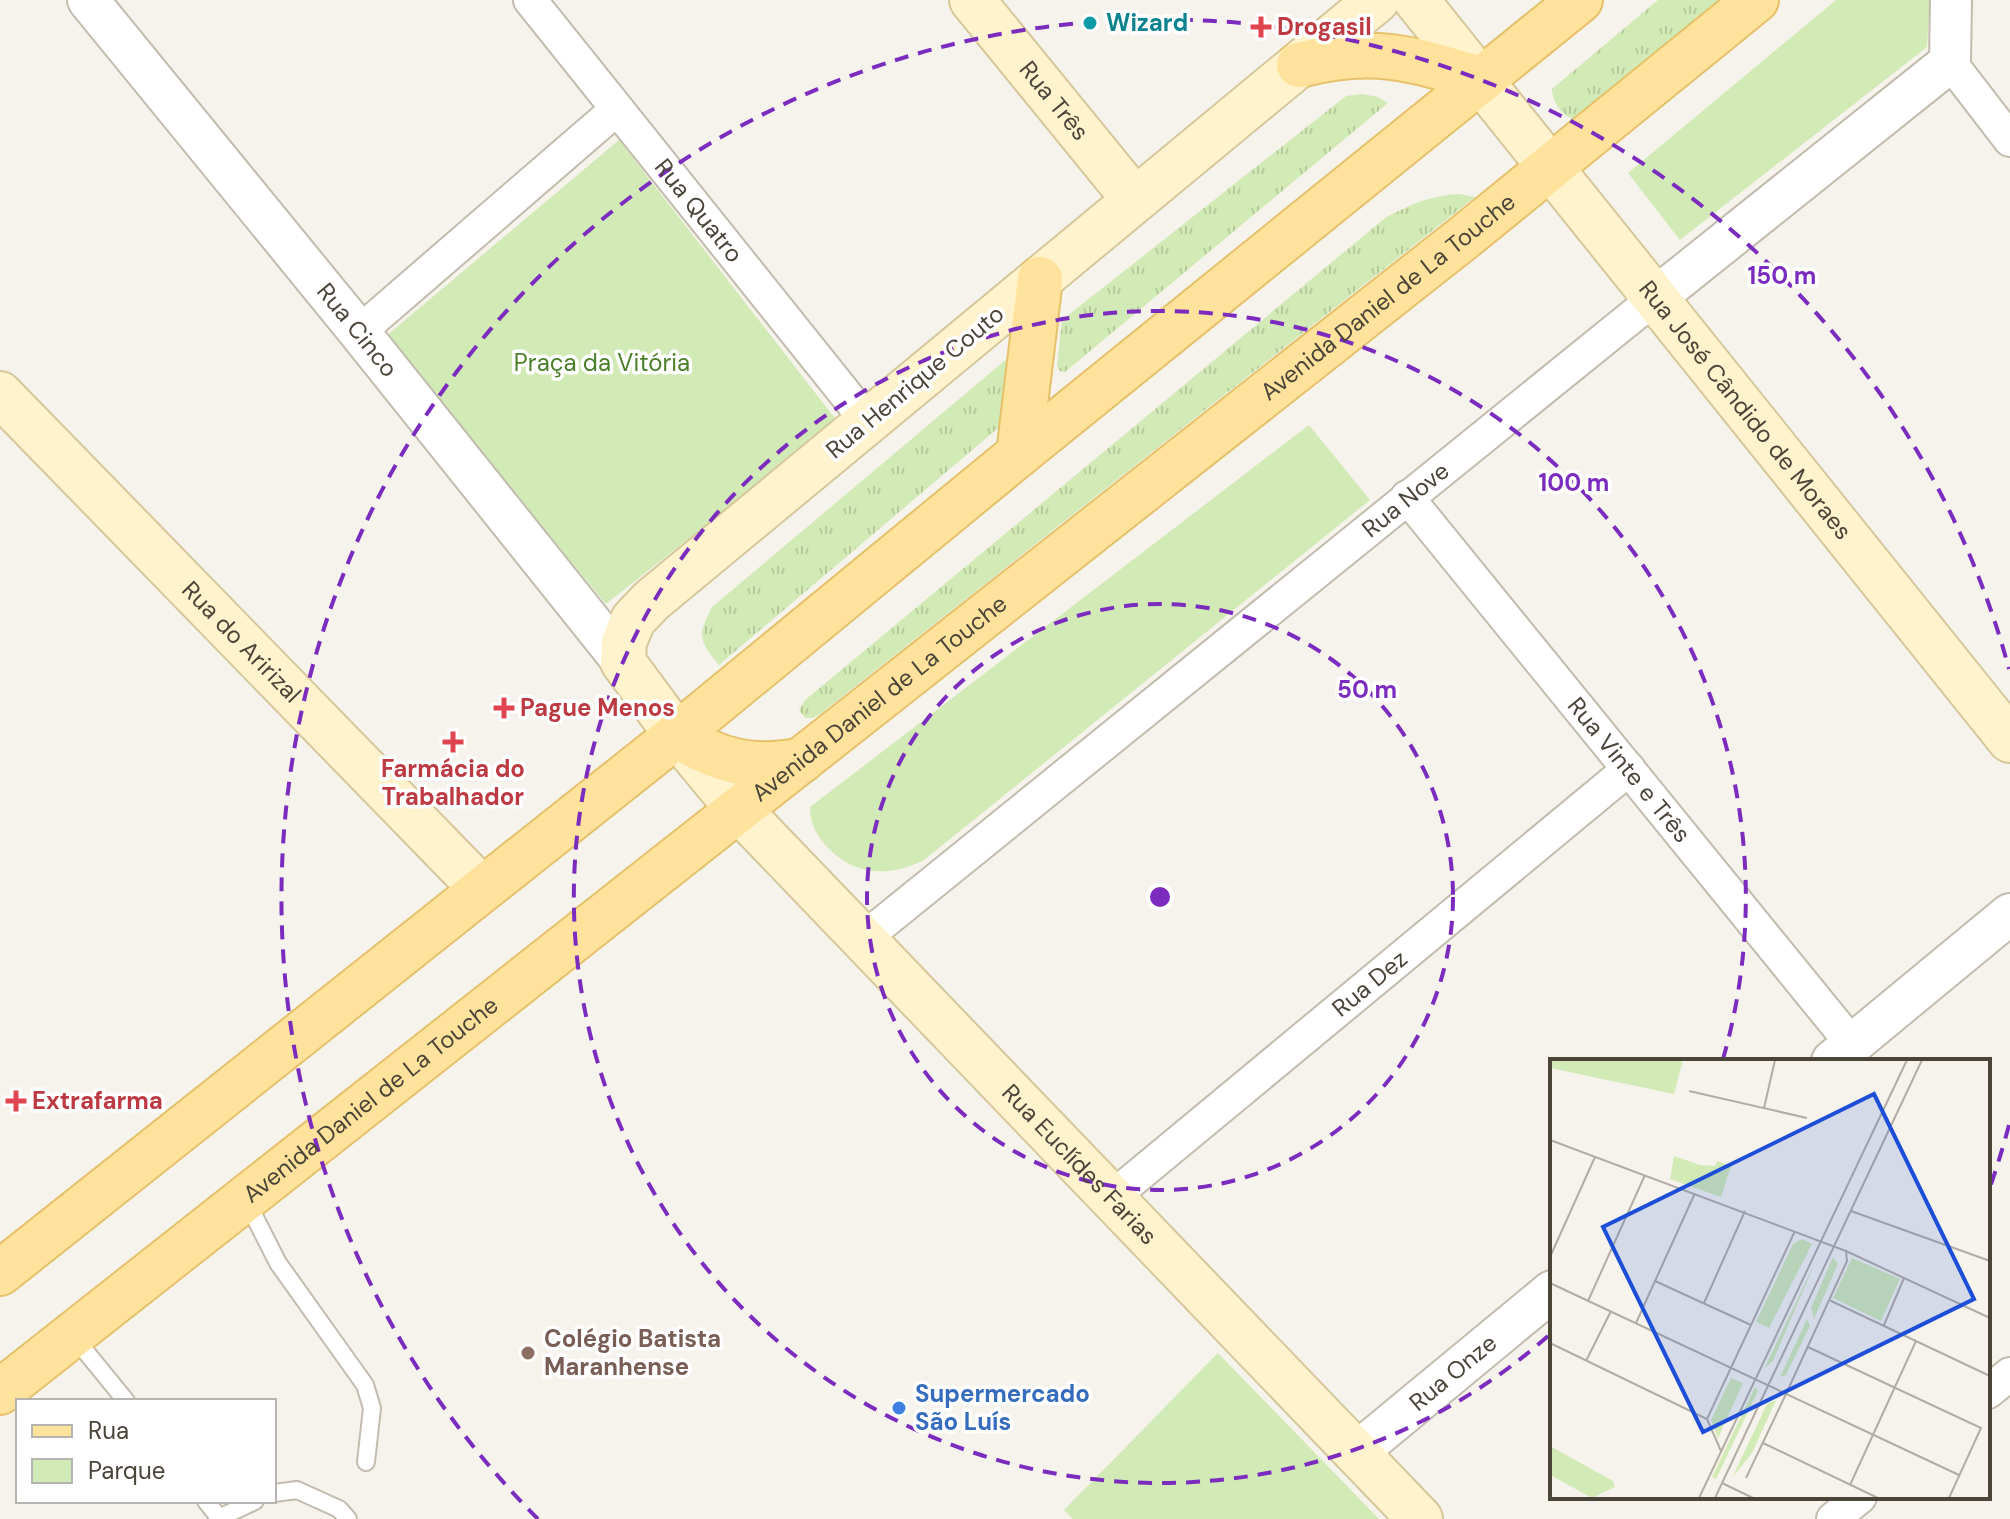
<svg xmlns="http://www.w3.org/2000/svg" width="2010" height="1519" viewBox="0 0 2010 1519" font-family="'DM Sans',sans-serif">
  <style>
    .grass { fill: url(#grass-tufts) }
    .park { fill: #d2eab5 }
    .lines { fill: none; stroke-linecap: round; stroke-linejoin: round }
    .service-casing { stroke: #c2bbae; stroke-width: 20 }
    .minor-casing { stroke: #c2bbae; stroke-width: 36 }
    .tertiary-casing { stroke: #c2bbae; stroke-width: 44 }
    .secondary-casing { stroke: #d6c79b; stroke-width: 48 }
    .primary-casing { stroke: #e6c16a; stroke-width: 48 }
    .service { stroke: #fff; stroke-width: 16 }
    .minor { stroke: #fff; stroke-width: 32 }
    .tertiary { stroke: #fff; stroke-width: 40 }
    .secondary { stroke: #fff3cd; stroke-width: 44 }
    .primary { stroke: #ffe39c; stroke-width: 44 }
    .ring { fill: none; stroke: #7b2cbf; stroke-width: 4; stroke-dasharray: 14 10 }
    .culture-dot { fill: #0f9aa8; stroke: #fff; stroke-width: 3 }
    .health-dot { fill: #e0444e; stroke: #fff; stroke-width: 3 }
    .education-dot { fill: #8d6e63; stroke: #fff; stroke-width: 3 }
    .shop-dot { fill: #3f7fe0; stroke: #fff; stroke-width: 3 }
    .labels { text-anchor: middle; stroke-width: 7; stroke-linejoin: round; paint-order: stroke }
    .culture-label { font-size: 24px; font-weight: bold; fill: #0d838f; stroke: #fff; text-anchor: start }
    .health-label { font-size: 24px; font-weight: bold; fill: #be3a42; stroke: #fff; text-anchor: start }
    .street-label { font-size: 24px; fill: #4b4439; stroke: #fff }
    .park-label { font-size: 24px; fill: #4a7f2a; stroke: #fff }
    .education-label { font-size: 24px; font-weight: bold; fill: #785e54; stroke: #fff; text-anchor: start }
    .shop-label { font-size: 24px; font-weight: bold; fill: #366cbe; stroke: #fff; text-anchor: start }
    .inset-road { fill: none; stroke: #b2ada4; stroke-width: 2 }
    .view { fill: #1d4ed8; fill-opacity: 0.15; stroke: #1d4ed8; stroke-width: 4 }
    .inset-edge { fill: none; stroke: #4b4439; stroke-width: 4 }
    .centre { fill: #7b2cbf; stroke: #fff; stroke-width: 4 }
    .ring-label { font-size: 24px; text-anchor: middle; font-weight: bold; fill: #7b2cbf; stroke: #fff; stroke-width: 7; stroke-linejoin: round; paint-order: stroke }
  </style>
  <defs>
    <pattern id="grass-tufts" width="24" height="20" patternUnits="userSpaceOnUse" patternTransform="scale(2)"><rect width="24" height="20" fill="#d2eab5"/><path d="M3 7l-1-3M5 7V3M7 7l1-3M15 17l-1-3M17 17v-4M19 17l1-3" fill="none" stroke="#b6ca9c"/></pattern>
  </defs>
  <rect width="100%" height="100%" fill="#f6f3ec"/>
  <path class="grass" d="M1658 0H1722L1578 117 1572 119C1560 113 1552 101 1552 89Z
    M1362 94 1378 97 1388 103 1065 372 1059 371 1057 365 1062 320 1346 96Z
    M1459 194 1475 197 820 714 813 718H805L799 710 805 700 1385 218C1411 204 1429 196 1459 194Z
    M1015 352 1004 423 719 665C699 641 697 636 712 607Z"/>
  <path class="park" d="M1836 0H1930L1927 47 1680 240 1628 173Z
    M619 140 837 421 606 604 385 337Z
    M1309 425 1370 500 924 860C887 879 849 875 822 841 814 830 810 821 810 807Z
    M1218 1353 1379 1519H1073L1064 1510Z"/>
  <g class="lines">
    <g class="service-casing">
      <path id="service" d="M246 1200 278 1263 365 1385 372 1408 366 1462
        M73 1336 126 1401
        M274 1493 297 1490 339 1509 348 1519
        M206 1501 220 1519
        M219 1518 255 1501"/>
    </g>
    <g class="minor-casing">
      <g id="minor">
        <path id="s1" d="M530 0 867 421"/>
        <path d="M1950 62 2010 140"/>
        <path d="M359 332 617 109"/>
        <path id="s2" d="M1407 497 1852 1044"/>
        <path id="s3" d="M863 939 1655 298"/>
        <path id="s4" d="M1111 1198 1629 769"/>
        <path d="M1988 1392 2010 1374"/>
        <path d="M1833 1519 1860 1497"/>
      </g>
    </g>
    <g class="tertiary-casing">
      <g id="tertiary">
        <path id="s5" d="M88 0 359 332 623 662"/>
        <path d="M1655 298 1950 62 1951 0"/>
        <path d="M1832 1061 2010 914"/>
        <path id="s6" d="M1356 1453 1552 1291"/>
      </g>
    </g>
    <g class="secondary-casing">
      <g id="secondary">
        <path id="s7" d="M972 0 1135 200"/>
        <path id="s8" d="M1377 0 651 601 633 620 624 642 623 662 677 735 739 810 1420 1519"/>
        <path id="s9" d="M1416 0 2010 740"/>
        <path id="s10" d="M0 394 482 889"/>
      </g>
    </g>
    <g class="primary-casing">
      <g id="primary">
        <path d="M1299 65C1372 46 1411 58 1480 79"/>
        <path d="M1019 454 1040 279"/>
        <path d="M677 735C717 761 754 771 802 760"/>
        <path d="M0 1273 677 735 1019 454 1580 0"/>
        <path id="s11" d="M0 1392 1462 239 1756 0"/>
      </g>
    </g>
    <use href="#service" class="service"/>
    <use href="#minor" class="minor"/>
    <use href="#tertiary" class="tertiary"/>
    <use href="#secondary" class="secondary"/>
    <use href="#primary" class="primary"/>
  </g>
  <g class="ring">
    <circle cx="1160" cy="897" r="293"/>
    <path d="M1548 1336A586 586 0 1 1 1723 1059"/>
    <path d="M2009 1125A879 879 0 0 1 1989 1190M538 1519A879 879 0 1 1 2009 669"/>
  </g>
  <circle class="culture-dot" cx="1090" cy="23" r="8"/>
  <g class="health-dot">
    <path d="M1257 15h8v8h8v8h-8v8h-8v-8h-8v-8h8z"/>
    <path d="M500 696h8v8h8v8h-8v8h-8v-8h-8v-8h8z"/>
    <path d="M449 730h8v8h8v8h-8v8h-8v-8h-8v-8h8z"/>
    <path d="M12 1089h8v8h8v8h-8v8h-8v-8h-8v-8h8z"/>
  </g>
  <circle class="education-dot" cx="528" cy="1353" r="8"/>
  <circle class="shop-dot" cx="899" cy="1408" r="8"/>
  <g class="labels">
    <g class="culture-label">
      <text x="1106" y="31">Wizard</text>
    </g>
    <g class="health-label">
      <text x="1277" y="35">Drogasil</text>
      <text x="520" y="716">Pague Menos</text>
      <text x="453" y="777" text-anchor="middle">Farmácia do<tspan x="453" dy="28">Trabalhador</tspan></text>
      <text x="32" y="1109">Extrafarma</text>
    </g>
    <g class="street-label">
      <text dy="8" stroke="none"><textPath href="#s7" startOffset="130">Rua Três</textPath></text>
      <text dy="8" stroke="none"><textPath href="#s1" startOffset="270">Rua Quatro</textPath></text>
      <text dy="8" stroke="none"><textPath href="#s11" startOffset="1768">Avenida Daniel de La Touche</textPath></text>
      <text dy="8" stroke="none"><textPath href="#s5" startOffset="426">Rua Cinco</textPath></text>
      <text transform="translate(915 382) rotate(-40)" y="8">Rua Henrique Couto</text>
      <text dy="8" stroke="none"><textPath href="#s9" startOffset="526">Rua José Cândido de Moraes</textPath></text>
      <text dy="8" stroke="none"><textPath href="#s3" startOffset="698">Rua Nove</textPath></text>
      <text dy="8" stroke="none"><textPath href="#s10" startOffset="346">Rua do Aririzal</textPath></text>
      <text dy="8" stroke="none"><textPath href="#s11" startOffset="1120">Avenida Daniel de La Touche</textPath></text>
      <text dy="8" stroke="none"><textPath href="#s2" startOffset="352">Rua Vinte e Três</textPath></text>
      <text dy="8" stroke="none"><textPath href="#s4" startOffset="336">Rua Dez</textPath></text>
      <text dy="8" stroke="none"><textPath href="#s11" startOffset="472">Avenida Daniel de La Touche</textPath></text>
      <text dy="8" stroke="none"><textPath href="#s8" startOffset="1692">Rua Euclídes Farias</textPath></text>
      <text dy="8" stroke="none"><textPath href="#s6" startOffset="126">Rua Onze</textPath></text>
    </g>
    <g class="park-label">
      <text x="602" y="371">Praça da Vitória</text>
    </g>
    <g class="education-label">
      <text x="544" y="1347">Colégio Batista<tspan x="544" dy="28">Maranhense</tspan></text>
    </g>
    <g class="shop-label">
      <text x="915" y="1402">Supermercado<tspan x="915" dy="28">São Luís</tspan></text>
    </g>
  </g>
  <g transform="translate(1550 1059)">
    <rect width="440" height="440" fill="#f6f3ec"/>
    <path d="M268 197 223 302 214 310ZM283 198 288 205 264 260 261 249ZM257 260 260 267 236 316 230 318ZM205 328 208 332 166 420 162 418ZM226 341 202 394 182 419 217 345Z" fill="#d2eab5"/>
    <path d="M0 387 63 422 65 428 42 439 0 416Z" fill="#d2eab5"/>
    <path d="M0 1H133L124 35 0 9ZM124 97 150 106 165 107 167 102 181 107 171 138 120 120ZM252 180 262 185 219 269 206 263 243 185ZM302 199 350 220 331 262 283 239ZM181 319 193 324 168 379 161 361Z" fill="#d2eab5"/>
    <path class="inset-road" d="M139 32 257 59M214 49 225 1M0 81 296 192 297 202 236 335M301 152 440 202M296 192 440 259M0 198 45 98M105 222 201 266M0 224 409 416M279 241 440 317M38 242 95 116M154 244 195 152M86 264 145 134M334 266 354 219M0 284 157 360 171 392M258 288 431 369 399 439M36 302 61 252M157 360 245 172M213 384 328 439M196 419 236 335M172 424 203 439M300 426 366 282M149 439 357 1M165 439 372 1"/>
    <path class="view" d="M324 35 424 240 153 373 53 168Z"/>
    <rect width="440" height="440" class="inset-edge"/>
  </g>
  <circle cx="1160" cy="897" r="12" class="centre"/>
  <g class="ring-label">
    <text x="1782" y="284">150 m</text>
    <text x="1574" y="491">100 m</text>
    <text x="1367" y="698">50 m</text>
  </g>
  <rect x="16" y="1399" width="260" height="104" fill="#ffffff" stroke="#b7b4b0" stroke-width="2"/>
  <rect x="32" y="1425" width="40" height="12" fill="#ffe39c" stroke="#b7b4b0" stroke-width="2"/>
  <text x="88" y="1439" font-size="24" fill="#4b4439">Rua</text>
  <rect x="32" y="1459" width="40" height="24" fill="#d2eab5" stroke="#b7b4b0" stroke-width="2"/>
  <text x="88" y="1479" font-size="24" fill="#4b4439">Parque</text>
</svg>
